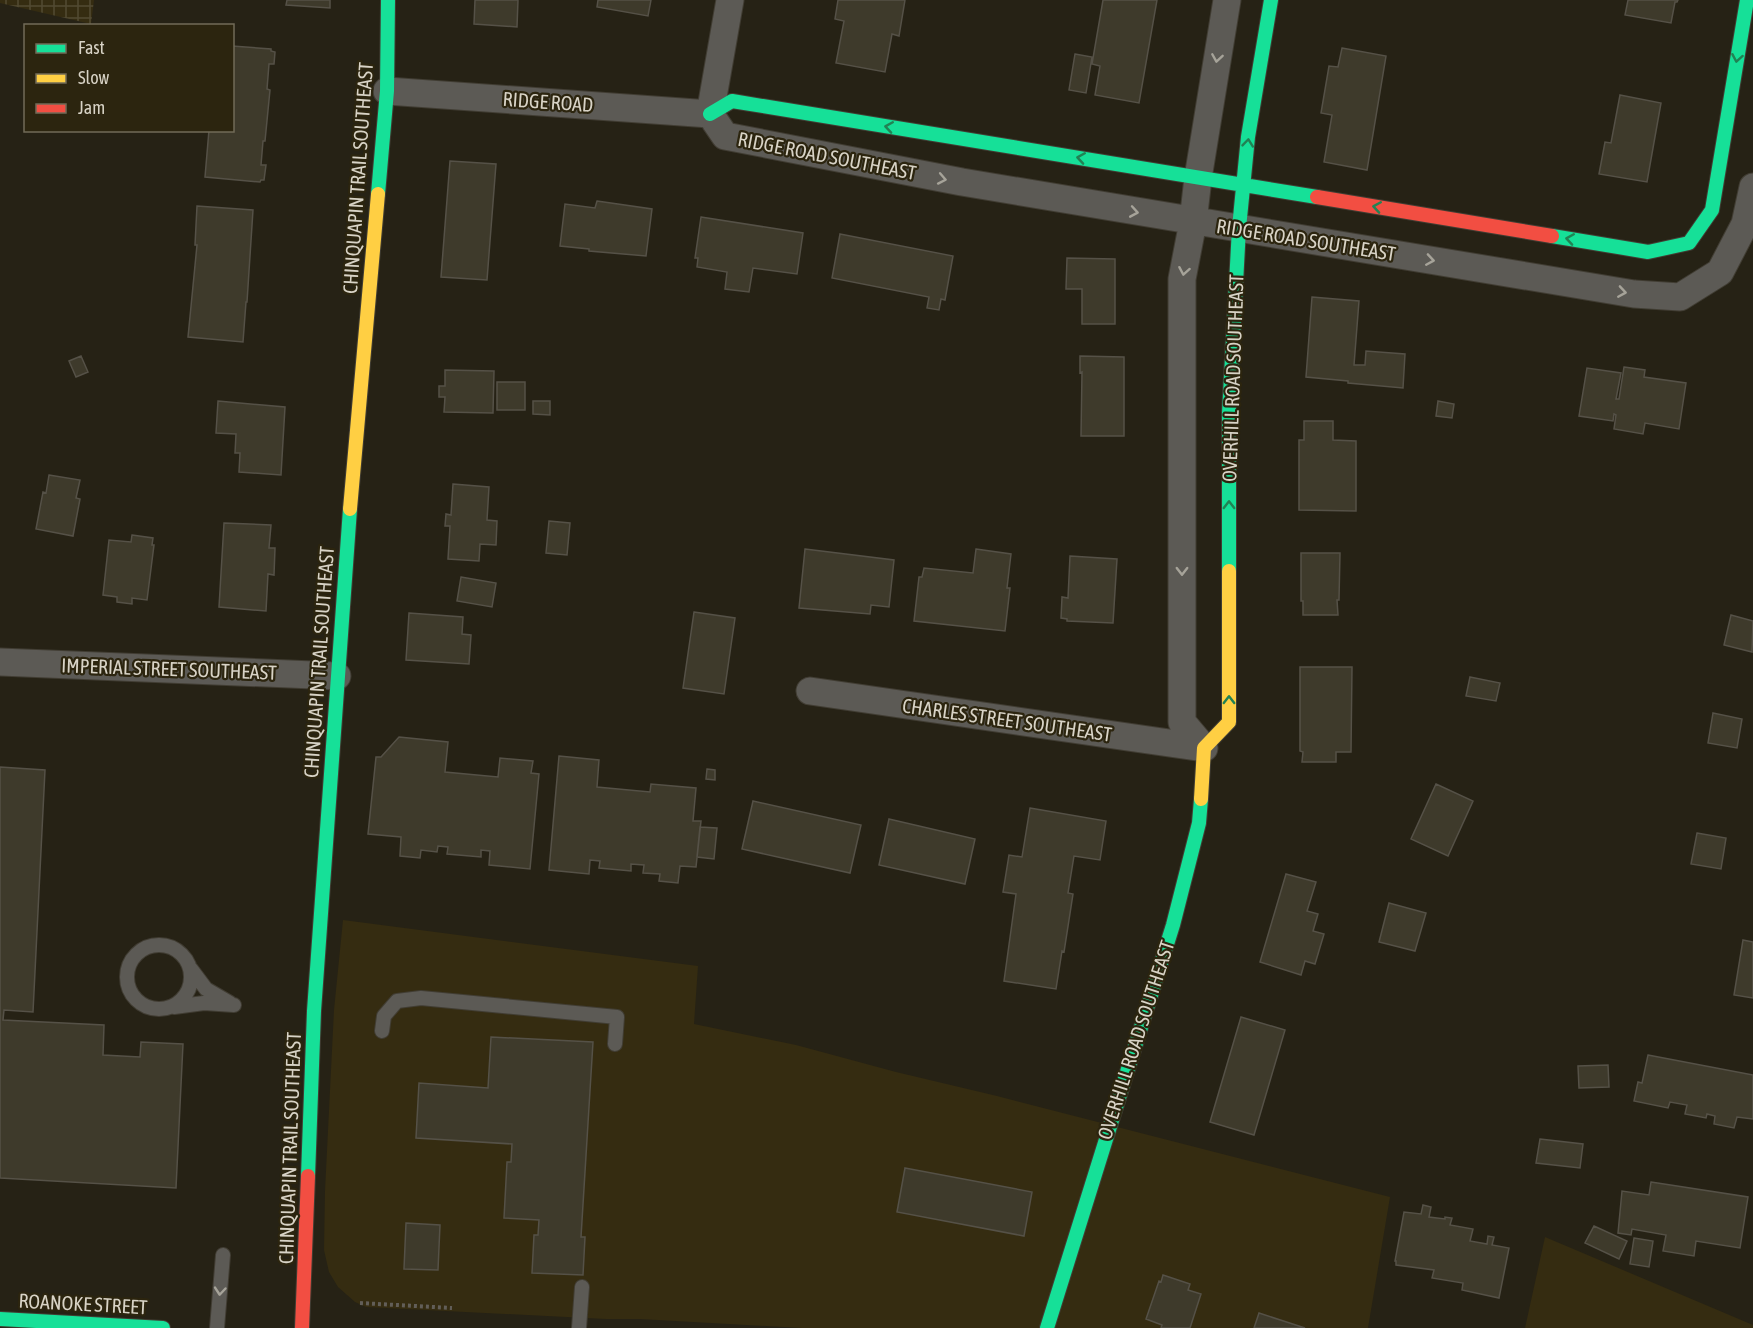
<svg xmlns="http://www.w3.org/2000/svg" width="1753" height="1328" viewBox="0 0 1753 1328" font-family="'Asap Condensed',sans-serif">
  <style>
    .built { fill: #352c11 }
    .industrial { fill: url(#industrial-grid) }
    .building { fill: #3e3a2b; stroke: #555147; stroke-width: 1.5 }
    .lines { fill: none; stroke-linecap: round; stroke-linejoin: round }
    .lane-casing { stroke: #413d33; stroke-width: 16 }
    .street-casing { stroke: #413d33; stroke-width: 29 }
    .fast-casing { stroke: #413d33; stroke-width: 16 }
    .slow-casing { stroke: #413d33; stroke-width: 16 }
    .jam-casing { stroke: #413d33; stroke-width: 16 }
    .path { stroke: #625e58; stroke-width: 4; stroke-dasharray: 3 3; stroke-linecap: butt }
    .lane { stroke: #5c5a55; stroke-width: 14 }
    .street { stroke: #5c5a55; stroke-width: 27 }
    .fast { stroke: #16e098; stroke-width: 14 }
    .slow { stroke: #ffcf43; stroke-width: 14 }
    .jam { stroke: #f24e42; stroke-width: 14 }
    .oneway { stroke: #a6a399 }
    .oneway2 { stroke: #218254 }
    .labels { text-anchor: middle; stroke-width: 4.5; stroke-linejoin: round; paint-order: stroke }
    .street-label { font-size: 20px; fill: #d8d3c6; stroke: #2c250f }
  </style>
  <defs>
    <pattern id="industrial-grid" width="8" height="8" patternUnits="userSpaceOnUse" patternTransform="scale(1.5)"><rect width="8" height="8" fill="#352c11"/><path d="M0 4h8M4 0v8" fill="none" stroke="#524a32"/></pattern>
  </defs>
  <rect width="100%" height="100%" fill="#262215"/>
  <path class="built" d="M343 920 698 966 694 1024 796 1045 896 1072 997 1096 1390 1197 1368 1328H802L640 1319H606L366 1307 355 1302 338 1287 329 1272 324 1250 325 1191 334 1010Z
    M1545 1237 1753 1325V1328H1525Z"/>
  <path class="industrial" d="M0 0H94L91 24 0 3Z"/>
  <path class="building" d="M287 0H330V8L286 5Z
    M475 0H518L517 27 474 24Z
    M598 0H651L648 16 597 7Z
    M838 0H905L899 36 892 34 885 72 836 63 844 21 835 19Z
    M1103 0H1157L1139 103 1095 95 1100 66 1092 64Z
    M1628 0H1678L1677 2H1675L1671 23 1625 15Z
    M232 46 271 49V51L275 52 274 64H269L267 89 270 90 265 141H263L261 165H266L264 180H261L260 182 205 177 209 130H232Z
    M1342 48 1386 56 1367 170 1324 162 1332 115 1321 113 1329 66 1338 67Z
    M1075 54 1092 57 1086 93 1069 90Z
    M1620 95 1661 103 1647 182 1599 174 1605 142 1611 143Z
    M450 161 496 164 487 280 441 277Z
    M597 201 652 209 646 256 589 251V249L560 246 565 204 595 208Z
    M197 206 253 210 247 302H246L243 342 188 337 197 245H195Z
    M701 217 803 233 797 274 753 268 749 292 725 289 727 272 697 267 698 258H695Z
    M840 234 953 256 945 300 941 299 939 310 927 308 929 297 832 278Z
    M1067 258 1115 259V324H1082V289H1066Z
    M1312 297 1359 301 1354 365H1365L1366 351 1405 354 1403 388 1348 383V381L1306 377Z
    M81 356 88 372 76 377 69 361Z
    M1080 356 1124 357V436H1081L1082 372 1080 373Z
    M1624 367 1645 370 1644 377 1686 383 1679 429 1645 423 1643 434 1614 429 1616 415 1614 414 1613 421 1579 416 1587 368 1621 373 1616 399H1619Z
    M445 370 494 371 493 413 444 412 445 397H439V386H445Z
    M497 382H525V410H497Z
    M218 401 285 407 281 475 239 472 240 453H235L236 434 216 433Z
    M533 401H550V415L533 414Z
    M1438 401 1454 404 1452 418 1436 416Z
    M1304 421H1333V440L1356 441V511L1299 510V440H1304Z
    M49 475 80 480 76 498 80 499 73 536 36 529 43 492 46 493Z
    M453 484 489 487 487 520 497 521 496 545 480 544 479 561 448 559 450 526H445L446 514 451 515Z
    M549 521 570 523 567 555 546 553Z
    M224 523 271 525 269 548H275L274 575 268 574 266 611 219 607Z
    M132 535 153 538 152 545H154L147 600 132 598V604L117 602V597L103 595 109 540 131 542Z
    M805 549 894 560 889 607 871 605 870 614 799 608Z
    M976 549 1011 554 1007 588H1010L1005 631 914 621 919 577H922L924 568 973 573Z
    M1301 553H1340L1339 600H1337L1338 615H1303V601H1301Z
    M1070 556 1117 559 1113 623 1067 621V619L1061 618 1062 597 1068 598Z
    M461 577 496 583 492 607 457 601Z
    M694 612 735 618 724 694 683 688Z
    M409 613 463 617 462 634 471 635 469 664 406 660Z
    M1731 615 1753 621 1752 652 1724 645Z
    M1300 667H1352L1351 752H1336V762H1302L1303 752 1300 751Z
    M1470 677 1500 683 1496 701 1466 696Z
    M1713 713 1742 719 1737 748 1708 743Z
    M399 737 448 742 445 772 498 777 500 758 533 761 531 773 539 774 530 869 489 865 490 851 481 850V857L447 854 448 847 438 846 437 852 421 850 420 858 400 856 401 837 368 834 376 757H381Z
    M559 756 599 760 597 787 650 792 651 784 696 788 693 821H701L696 867 680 866 678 883 659 881 660 874 643 873 644 865 631 864V871L599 868 600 861 590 860 589 874 549 870Z
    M0 767 45 770 33 1012 4 1010 3 1020 104 1025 103 1055 140 1057 141 1042 183 1044 176 1188 0 1178Z
    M707 769 715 770V780L706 779Z
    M1436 784 1473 801 1448 856 1411 839Z
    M753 801 861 825 850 873 742 849Z
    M1030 808 1106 821 1100 860 1074 856 1068 893 1073 894 1064 952 1062 951 1056 989 1004 981 1016 894 1003 892 1009 855 1022 857Z
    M889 819 975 839 965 884 879 865Z
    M700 827 717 828 714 859 697 857Z
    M1697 833 1726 838 1721 869 1691 864Z
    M1286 874 1316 882 1307 911 1318 914 1313 931 1324 934 1315 964 1305 961 1301 975 1260 962Z
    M1389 903 1426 913 1415 951 1379 942Z
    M1743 940 1753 942V998L1734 995Z
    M1241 1017 1285 1030 1254 1135 1210 1122Z
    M491 1037 593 1042 581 1237H585L583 1275 532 1273 534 1235H538L539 1220 504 1218 507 1162H511L512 1144 416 1138 419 1083 488 1088Z
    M1648 1055 1753 1075V1119L1737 1117 1734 1128 1714 1124 1715 1116 1707 1114 1706 1118 1685 1114 1687 1105 1670 1102 1668 1108 1634 1101 1638 1082 1642 1083Z
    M1608 1065 1609 1087 1579 1088 1578 1066Z
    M1540 1139 1583 1144 1580 1168 1536 1163Z
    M905 1168 1032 1192 1024 1236 897 1212Z
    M1651 1182 1748 1197 1740 1248 1696 1241 1694 1256 1663 1251 1666 1235 1632 1229 1631 1235 1618 1233 1622 1191 1649 1195Z
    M1423 1205 1431 1207 1429 1217 1445 1219V1217L1452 1218 1450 1225 1473 1229 1470 1241 1487 1244 1488 1236 1494 1237 1492 1245 1509 1248 1499 1298 1462 1290 1463 1283 1432 1278 1434 1270 1396 1265V1261H1395L1404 1212 1421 1214Z
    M406 1223 440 1225 438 1270 404 1269Z
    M1594 1226 1627 1241 1619 1259 1585 1243Z
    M1634 1238 1653 1241 1649 1267 1630 1264Z
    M1163 1275 1190 1284 1188 1290 1201 1294 1190 1328H1161L1162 1325 1146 1319 1159 1281 1161 1282Z
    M1259 1313 1305 1328H1254Z"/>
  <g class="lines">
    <g class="lane-casing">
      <path id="lane" d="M127 977a32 32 0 1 1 64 0a32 32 0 1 1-64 0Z
        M191 969 206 989 230 1003
        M174 1007 204 1003 234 1005
        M382 1031 384 1016 397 1001 421 998 617 1017 615 1044
        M217 1328 223 1255
        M579 1328 582 1287"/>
    </g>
    <g class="street-casing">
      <path id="street" d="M387 91 710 114
        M710 114 725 136 962 182 1634 294 1680 297 1720 272 1745 224 1753 187
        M710 114 730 0
        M0 662 337 676
        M810 691 1204 748
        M1204 748 1182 722V279L1193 222 1198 178 1227 0"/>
    </g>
    <g class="fast-casing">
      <path id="fast" d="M710 114 732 101 1317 197
        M378 194 387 91 388 0
        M1552 236 1648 252 1689 243 1712 210 1747 0
        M1229 571V413L1239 228 1248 137 1271 0
        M308 1176 314 1011 350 509
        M0 1319 163 1328
        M1047 1328 1173 925 1199 823 1201 799"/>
    </g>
    <g class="slow-casing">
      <path id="slow" d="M350 509 378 194
        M1201 799 1204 748 1229 722V571"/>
    </g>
    <g class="jam-casing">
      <path id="jam" d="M1317 197 1552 236
        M302 1328 308 1176"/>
    </g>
    <path class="path" d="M360 1303 452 1308"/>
    <use href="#lane" class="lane"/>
    <use href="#street" class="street"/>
    <use href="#fast" class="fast"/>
    <use href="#slow" class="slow"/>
    <use href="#jam" class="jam"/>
  </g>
  <defs><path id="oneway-chevron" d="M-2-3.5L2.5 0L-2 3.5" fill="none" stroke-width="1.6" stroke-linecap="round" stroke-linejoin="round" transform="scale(1.5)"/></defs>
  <g class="oneway">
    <use href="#oneway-chevron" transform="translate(1217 58) rotate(99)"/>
    <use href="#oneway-chevron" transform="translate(942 179) rotate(11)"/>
    <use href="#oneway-chevron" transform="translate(1134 212) rotate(10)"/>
    <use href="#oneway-chevron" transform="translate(1430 260) rotate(9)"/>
    <use href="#oneway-chevron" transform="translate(1184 271) rotate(100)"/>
    <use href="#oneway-chevron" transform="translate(1622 292) rotate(9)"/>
    <use href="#oneway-chevron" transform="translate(1182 571) rotate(90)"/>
    <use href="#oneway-chevron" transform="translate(220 1291) rotate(95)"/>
  </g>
  <g class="oneway2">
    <use href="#oneway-chevron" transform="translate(1737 58) rotate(100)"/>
    <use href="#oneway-chevron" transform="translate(889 127) rotate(-171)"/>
    <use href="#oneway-chevron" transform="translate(1248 143) rotate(-84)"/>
    <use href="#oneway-chevron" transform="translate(1081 158) rotate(-171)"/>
    <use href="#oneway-chevron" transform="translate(1377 207) rotate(-171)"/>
    <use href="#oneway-chevron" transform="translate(1570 239) rotate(-171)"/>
    <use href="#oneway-chevron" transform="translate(1229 505) rotate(-90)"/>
    <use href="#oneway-chevron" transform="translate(1229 700) rotate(-90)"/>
  </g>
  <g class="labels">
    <g class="street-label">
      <text transform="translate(548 102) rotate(4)" y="7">RIDGE ROAD</text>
      <text transform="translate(827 156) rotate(11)" y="7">RIDGE ROAD SOUTHEAST</text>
      <text transform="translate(358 178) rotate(-86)" y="7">CHINQUAPIN TRAIL SOUTHEAST</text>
      <text transform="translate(1306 240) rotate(9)" y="7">RIDGE ROAD SOUTHEAST</text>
      <text transform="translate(1233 378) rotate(-88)" y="7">OVERHILL ROAD SOUTHEAST</text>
      <text transform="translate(319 662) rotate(-86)" y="7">CHINQUAPIN TRAIL SOUTHEAST</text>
      <text transform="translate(169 669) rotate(2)" y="7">IMPERIAL STREET SOUTHEAST</text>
      <text transform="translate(1007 720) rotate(8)" y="7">CHARLES STREET SOUTHEAST</text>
      <text transform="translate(1136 1040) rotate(-72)" y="7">OVERHILL ROAD SOUTHEAST</text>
      <text transform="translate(290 1148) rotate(-88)" y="7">CHINQUAPIN TRAIL SOUTHEAST</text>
      <text transform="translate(83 1304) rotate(3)" y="7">ROANOKE STREET</text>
    </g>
  </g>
  <rect x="24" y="24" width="210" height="108" fill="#2c250f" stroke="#716b58" stroke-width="1.5"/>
  <rect x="36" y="44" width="30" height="9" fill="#16e098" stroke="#716b58" stroke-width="1.5"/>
  <text x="78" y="54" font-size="18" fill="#d8d3c6">Fast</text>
  <rect x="36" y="74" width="30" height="9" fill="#ffcf43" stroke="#716b58" stroke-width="1.5"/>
  <text x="78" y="84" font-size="18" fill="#d8d3c6">Slow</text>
  <rect x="36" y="104" width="30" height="9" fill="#f24e42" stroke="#716b58" stroke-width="1.5"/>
  <text x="78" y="114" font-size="18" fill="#d8d3c6">Jam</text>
</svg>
